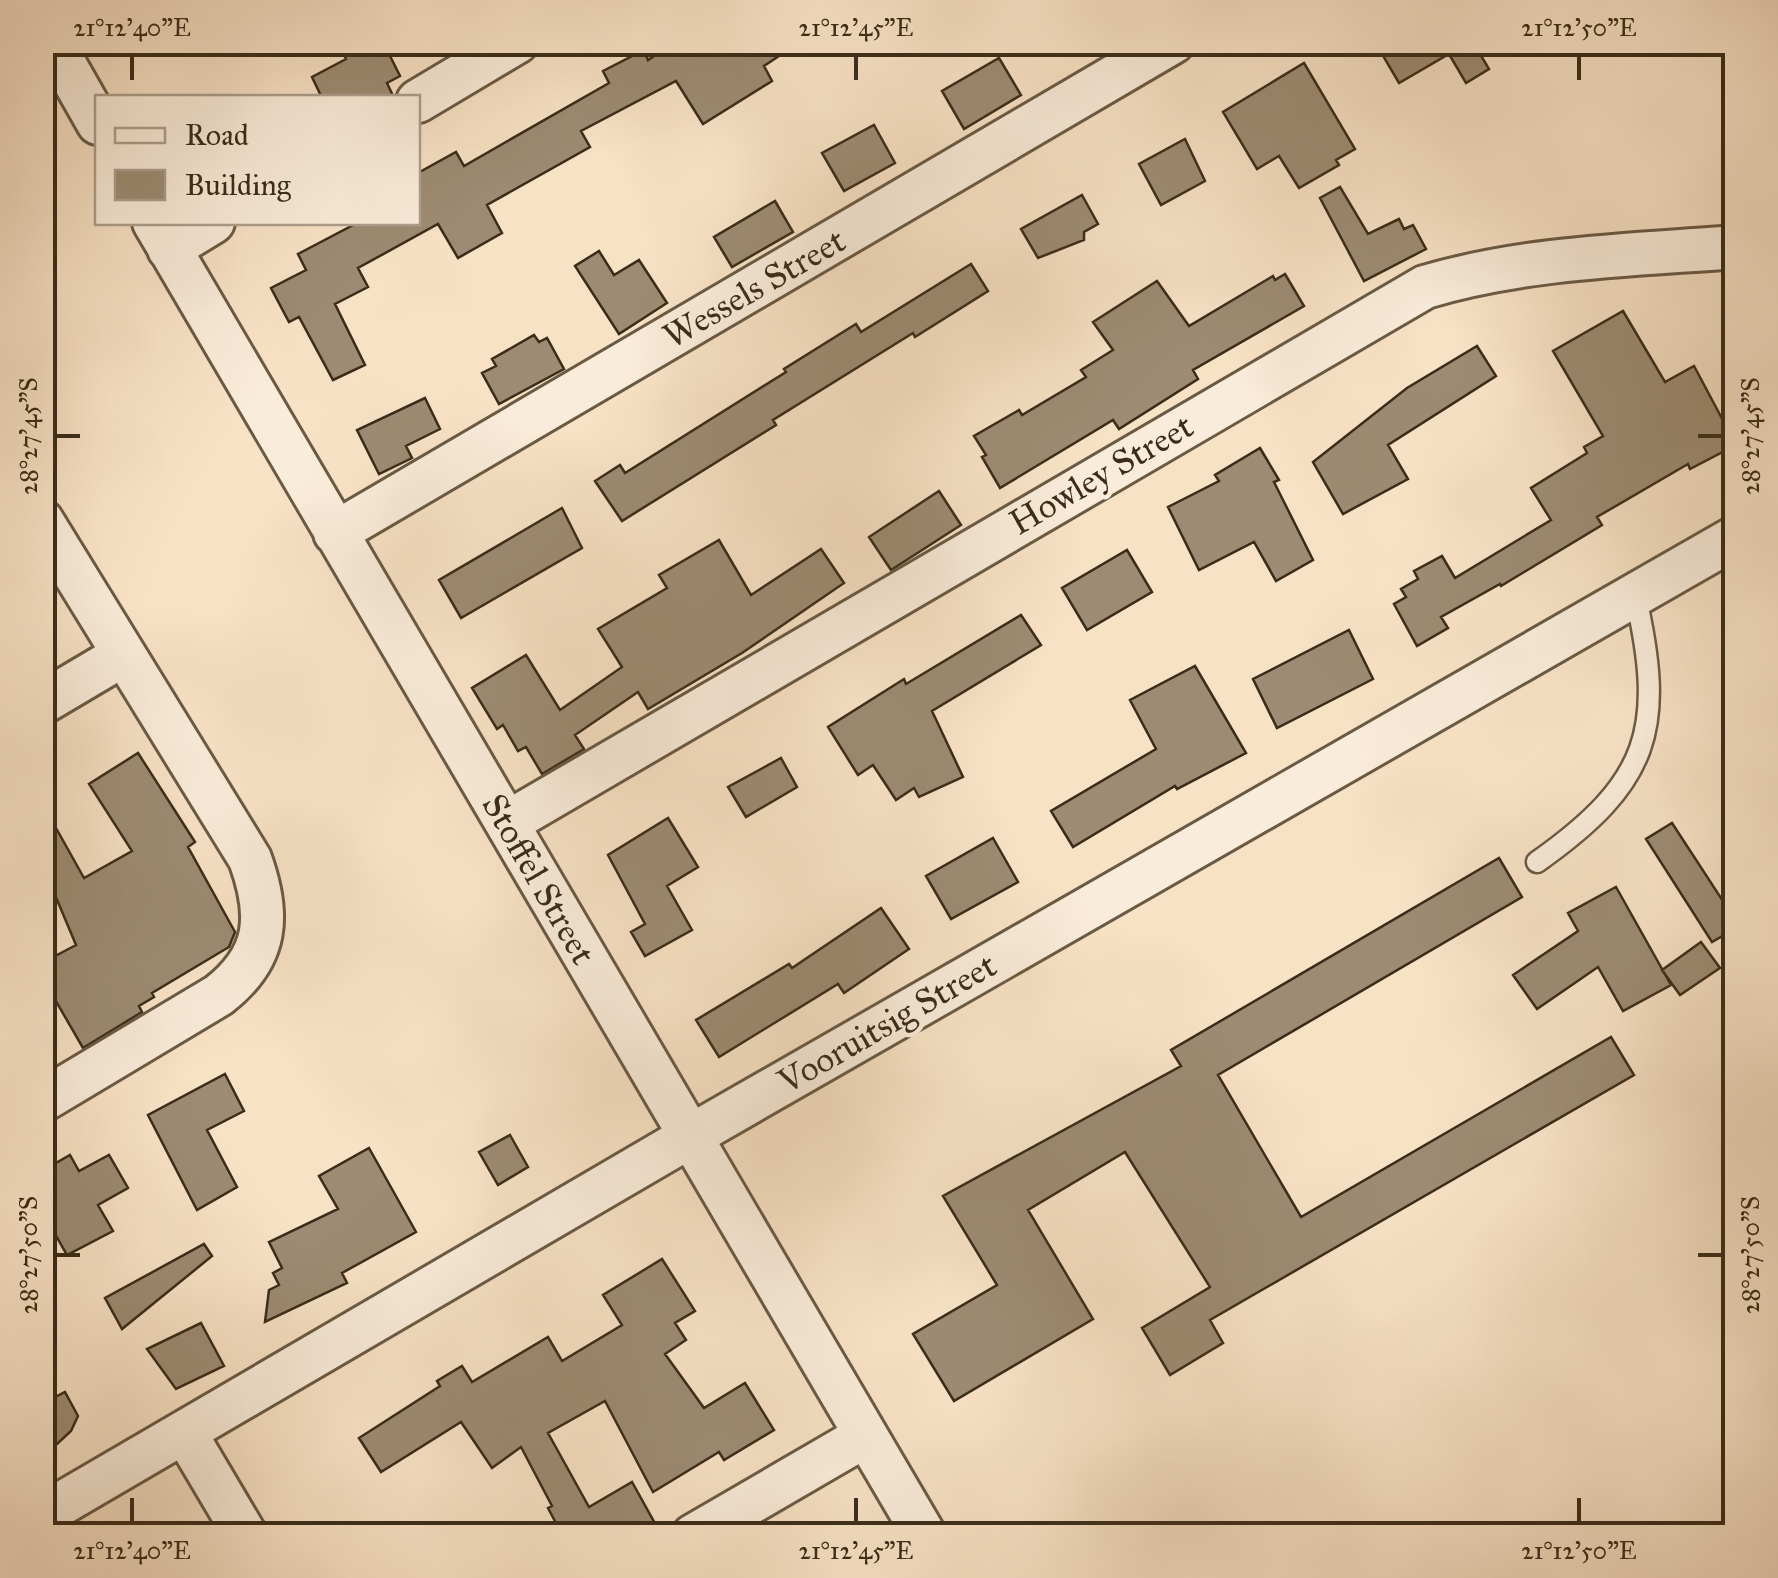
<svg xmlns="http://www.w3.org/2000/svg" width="1778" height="1578" viewBox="0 0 1778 1578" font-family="'IM FELL Great Primer',serif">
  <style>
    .building { fill: #9d8b73; stroke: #3a2c19; stroke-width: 2.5 }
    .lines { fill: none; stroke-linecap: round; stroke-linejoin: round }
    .service-casing { stroke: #6a5a44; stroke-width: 25 }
    .minor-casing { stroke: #6a5a44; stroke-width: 48 }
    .service { stroke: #faecda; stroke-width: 20 }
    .minor { stroke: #faecda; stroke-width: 42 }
    .ticks { fill: none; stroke: #3a2c19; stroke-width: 4 }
    .labels { text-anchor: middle; stroke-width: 9; stroke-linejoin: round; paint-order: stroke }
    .street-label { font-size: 35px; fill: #3a2c19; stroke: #faecda }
    .neatline { fill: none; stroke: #3a2c19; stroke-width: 4 }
    .ticks-label { font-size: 25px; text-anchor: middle; fill: #3a2c19 }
  </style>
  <rect width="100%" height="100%" fill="#f8e2c6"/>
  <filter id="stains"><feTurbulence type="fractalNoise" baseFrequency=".002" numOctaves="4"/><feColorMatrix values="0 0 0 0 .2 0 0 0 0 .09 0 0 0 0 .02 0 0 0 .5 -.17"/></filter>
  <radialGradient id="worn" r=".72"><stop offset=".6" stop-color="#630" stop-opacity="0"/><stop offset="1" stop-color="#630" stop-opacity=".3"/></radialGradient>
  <path class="building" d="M338 42H383L400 76 387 83 394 98H322L312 77 346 59Z
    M675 42H800L764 66 772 81 703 124 676 81 581 131 590 147 487 205 502 233 458 258 438 224 358 268 368 287 335 304 365 365 333 380 299 317 289 322 271 288 306 270 298 254 359 222H418V173L456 152 464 166 609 83 603 71 644 50 648 60Z
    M1375 42H1473L1489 69 1466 83 1449 54 1399 83Z
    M999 58 1021 95 964 129 942 91Z
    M1304 63 1355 149 1336 160 1339 165 1299 188 1279 156 1257 169 1223 112Z
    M874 125 895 163 844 191 822 153Z
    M1185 139 1205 181 1161 205 1139 164Z
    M1340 187 1368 234 1399 219 1404 229 1413 225 1426 249 1364 281 1320 198Z
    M1082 195 1098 224 1084 232V240L1038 258 1021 229Z
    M775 201 793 232 732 267 714 237Z
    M599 251 614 275 639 260 667 303 619 334 575 266Z
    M971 264 988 291 915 337 913 333 773 420 776 425 622 521 595 481 620 465 625 473 786 372 784 369 856 324 861 332Z
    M1285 274 1304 306 1193 370 1198 379 1119 429 1113 420 1000 488 982 457 986 455 974 436 1019 410 1022 415 1086 377 1081 370 1113 350 1093 322 1157 281 1189 326 1273 276 1275 280Z
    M1623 311 1665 382 1694 366 1736 445 1690 469 1688 464 1597 517 1602 525 1501 586 1500 584 1441 617 1448 628 1417 646 1394 604 1406 597 1401 589 1418 579 1414 571 1442 556 1455 578 1551 520 1531 488 1587 453 1584 447 1603 436 1553 351Z
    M534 335 539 342 547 338 564 369 499 404 482 373 496 366 492 359Z
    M1477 346 1496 376 1388 445 1408 479 1343 514 1313 462 1407 388Z
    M425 398 440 429 406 446 412 458 379 474 357 430Z
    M1260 448 1279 480 1274 482 1313 560 1276 581 1254 542 1199 570 1168 507 1219 481 1215 475Z
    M939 491 961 525 891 570 869 537Z
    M562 508 582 548 461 618 439 580Z
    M719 540 751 595 821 549 844 583 742 653 648 709 638 692 575 735 584 749 542 774 526 747 518 751 503 725 497 729 472 688 526 655 560 710 622 667 598 629 667 588 659 575Z
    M1127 550 1152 592 1087 630 1062 588Z
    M1021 615 1041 645 932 711 963 777 919 797 914 788 896 800 873 765 858 775 828 727 904 679 906 684Z
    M1349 630 1373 679 1277 728 1253 679Z
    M1195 666 1246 753 1177 789 1175 786 1073 847 1051 811 1156 749 1130 700Z
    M138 753 195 842 188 847 235 932 229 947 152 993 154 997 139 1006 142 1012 83 1048 42 977V963L76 945 42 864V803L84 878 132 851 89 784Z
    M781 758 797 787 746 817 728 787Z
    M668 818 698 867 667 886 692 930 645 956 631 932 645 924 608 855Z
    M1672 823 1736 921V928L1712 942 1646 839Z
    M993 838 1018 882 951 919 926 876Z
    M1499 858 1522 897 1218 1075 1301 1217 1611 1037 1634 1075 1210 1320 1223 1343 1170 1375 1142 1328 1210 1287 1125 1152 1028 1210 1093 1319 954 1401 913 1334 997 1285 943 1196 1181 1066 1171 1050Z
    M1616 887 1671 985 1623 1011 1598 967 1537 1009 1513 975 1578 931 1568 913Z
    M881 908 909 949 844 993 838 984 719 1057 696 1020 789 964 792 968Z
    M1701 942 1720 968 1680 995 1662 970Z
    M225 1074 244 1111 207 1130 237 1187 197 1210 148 1115Z
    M510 1135 528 1167 498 1185 479 1152Z
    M369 1148 416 1232 342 1273 347 1283 265 1322 269 1290 279 1285 273 1273 282 1268 269 1242 338 1209 319 1176Z
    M70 1155 79 1171 109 1155 128 1188 98 1205 113 1231 67 1255 42 1211V1171Z
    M204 1244 212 1256 122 1329 105 1298Z
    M662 1259 695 1311 675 1323 686 1340 665 1354 704 1408 745 1383 774 1430 724 1460 719 1452 653 1492 605 1401 548 1433 589 1507 632 1482 662 1536H538L557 1525 548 1508 552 1506 521 1447 492 1468 461 1422 381 1472 359 1438 440 1386 437 1381 462 1366 472 1382 548 1337 562 1361 622 1325 603 1295Z
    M201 1323 224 1366 176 1389 147 1349Z
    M65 1392 78 1416 71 1431 42 1458V1404Z"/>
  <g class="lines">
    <g class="service-casing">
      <path id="service" d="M1537 862C1650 782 1666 729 1635 594"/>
    </g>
    <g class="minor-casing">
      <path id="minor" d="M52 42 98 123
        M418 101 517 42
        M154 222 925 1536
        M169 249 213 222
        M42 521 250 859C270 914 269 956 219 995L42 1101
        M335 533 1173 42
        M42 703 123 655
        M507 823 1425 287C1526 257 1631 255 1736 247
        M185 1433 246 1536
        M42 1515 689 1137 1736 537
        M693 1536 865 1436"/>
    </g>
    <use href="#service" class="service"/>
    <use href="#minor" class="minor"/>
  </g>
  <path class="ticks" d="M132 55V80M856 55V80M1579 55V80M55 436H80M1698 436H1723M55 1255H80M1698 1255H1723M132 1498V1523M856 1498V1523M1579 1498V1523"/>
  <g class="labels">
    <g class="street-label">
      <text transform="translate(754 288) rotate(-30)" y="12">Wessels Street</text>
      <text transform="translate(1101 474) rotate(-30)" y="12">Howley Street</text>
      <text transform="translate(539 879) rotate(60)" y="12">Stoffel Street</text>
      <text transform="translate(887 1023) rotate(-30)" y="12">Vooruitsig Street</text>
    </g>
  </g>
  <rect width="1778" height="1578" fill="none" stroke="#f8e2c6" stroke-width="110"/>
  <rect x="95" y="95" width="325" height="130" fill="#faecda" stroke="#ad9f8d" stroke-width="2.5"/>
  <rect x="115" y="128" width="50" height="15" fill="#faecda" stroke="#ad9f8d" stroke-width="2.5"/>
  <text x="185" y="145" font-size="30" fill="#3a2c19">Road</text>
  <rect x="115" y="170" width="50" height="30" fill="#9d8b73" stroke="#ad9f8d" stroke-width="2.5"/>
  <text x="185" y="195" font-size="30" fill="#3a2c19">Building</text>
  <rect x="55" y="55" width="1668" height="1468" class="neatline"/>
  <g class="ticks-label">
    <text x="132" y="36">21°12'40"E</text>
    <text x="856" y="36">21°12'45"E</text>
    <text x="1579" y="36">21°12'50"E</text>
    <text transform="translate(28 436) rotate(-90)" y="9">28°27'45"S</text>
    <text transform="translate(1750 436) rotate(-90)" y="9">28°27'45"S</text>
    <text transform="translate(28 1255) rotate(-90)" y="9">28°27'50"S</text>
    <text transform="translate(1750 1255) rotate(-90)" y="9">28°27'50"S</text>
    <text x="132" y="1559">21°12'40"E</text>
    <text x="856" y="1559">21°12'45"E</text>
    <text x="1579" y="1559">21°12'50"E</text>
  </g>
  <rect width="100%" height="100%" filter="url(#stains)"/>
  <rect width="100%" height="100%" fill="url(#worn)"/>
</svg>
